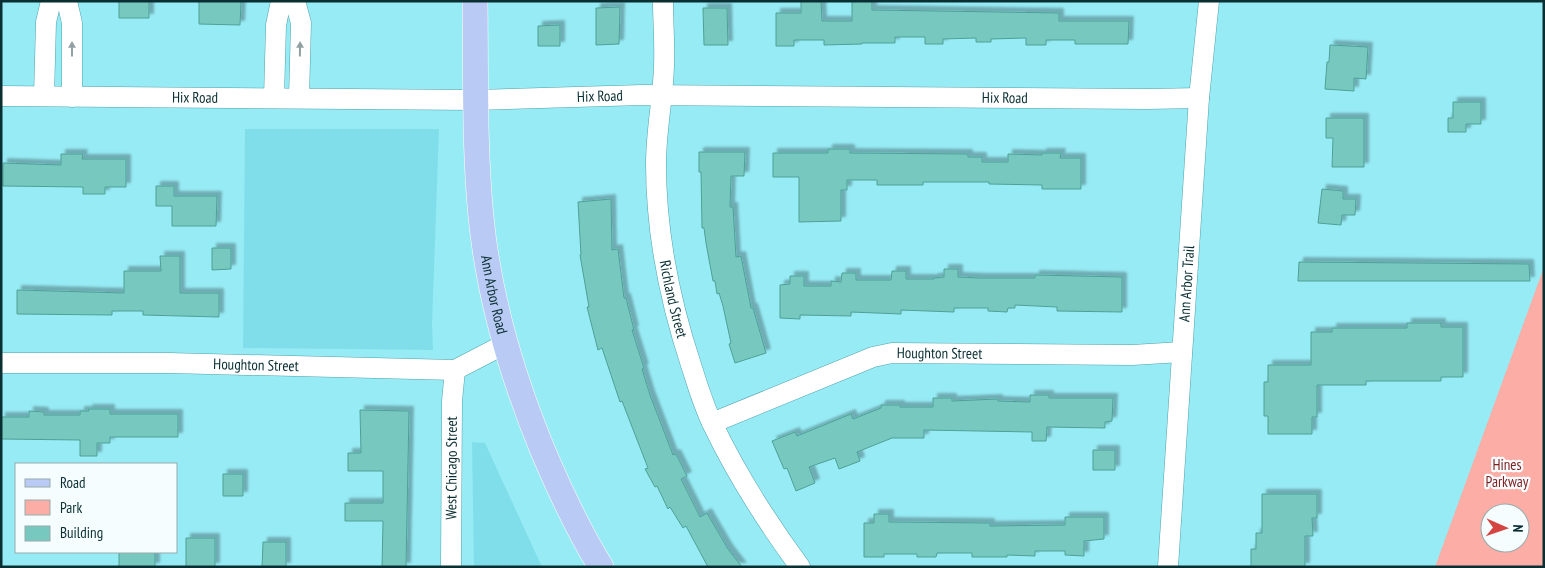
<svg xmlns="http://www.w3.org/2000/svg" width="1545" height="568" viewBox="0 0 1545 568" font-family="'PT Sans Narrow',sans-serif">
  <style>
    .built { fill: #80deea }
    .green { fill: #fcaea6; fill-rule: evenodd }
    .building { fill: #77c9bf; stroke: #4ea097; filter: url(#shadow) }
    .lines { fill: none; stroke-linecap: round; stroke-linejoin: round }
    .minor-casing { stroke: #4ea2ac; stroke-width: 21 }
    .major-casing { stroke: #fff; stroke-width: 26 }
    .minor { stroke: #fff; stroke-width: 20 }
    .major { stroke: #b9cbf4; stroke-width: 25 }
    .oneway { fill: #91a1a3 }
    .labels { text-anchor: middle; stroke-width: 4.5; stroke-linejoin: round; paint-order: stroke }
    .street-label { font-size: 15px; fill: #0a2f33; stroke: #f6fdfe }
    .park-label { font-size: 15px; fill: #7f1e1e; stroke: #f6fdfe }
  </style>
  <defs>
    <filter id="shadow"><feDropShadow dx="4.5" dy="-4.5" stdDeviation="1" flood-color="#0004"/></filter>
  </defs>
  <rect width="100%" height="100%" fill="#97ebf5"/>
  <path class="built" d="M245 129H439L432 324 433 350 243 348Z
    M472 442 485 443 542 567H474Z"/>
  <path class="green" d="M1544 267V567H1435ZM1490 513H1520V543H1490Z"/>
  <path class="building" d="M119 1H149V18H119Z
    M199 1H241L240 25 199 24Z
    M801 1H821L822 21H852V1H872V10L1059 13V21H1129L1128 44H1075V40H1046V45H1026V38L991 39V42H976V38L943 39V44H925V37H895V43H862V44L824 45V40H794V46H776V13H801Z
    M620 7 619 44 596 45V8Z
    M703 8H727L728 45H704Z
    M560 25V46H538V26Z
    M1330 45 1368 47 1366 79 1354 78V91L1325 89 1327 62H1329Z
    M1453 102H1481V124H1466V132H1448V118H1453Z
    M1326 118H1364V167H1332L1333 138H1326Z
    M828 149H850V153L968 154V157H982V162H1008V154L1042 155V153H1061L1060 158H1081V189H1042V185L989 184V182H923V185H877V180H847V190H841V221L799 222V177H773V153H828Z
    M699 152H745L744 176H731L730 207H733L736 257 741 256 751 308H753L766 353 735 363 729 344 731 343 723 306 719 293 717 294 715 281H713L706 243 704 228H702L701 172H699Z
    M61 154H83L82 159H126V187H105V194H83V187L3 186V163L61 165Z
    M156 186H174V196H217L216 226H172V206H156Z
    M1322 189 1343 191V199H1356L1355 215H1342L1341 225 1318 223Z
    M611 199 612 250 618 249 624 298H626L634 330H632L644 368 642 369 650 395 673 455 676 454 687 476 681 479 700 517 707 513 728 549 742 567H708L686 526 683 528 670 507 668 509 657 486 655 487 645 469 648 468 622 401 620 402 602 348 598 350 587 307H589L580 255H581L578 202Z
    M212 248H231V269L212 270Z
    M160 256H180V293H219V317L143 315V311H112V315L17 314V290L124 293V271H161Z
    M1299 262 1529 264 1530 281H1298Z
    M944 269H958V277L979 278H1035V275L1122 277V312L1057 311V307L1015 305V308H1008L1007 312 988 311V308H954V312L901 310V314L851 312V316L800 315V319L780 318V285L790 284V276H804V286H831V281L841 282 842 273H856V280H891L892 271H906V279H934V278L944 277Z
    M1407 323H1441V327H1463V377H1441V381H1366V385H1317V417H1312V434H1268V416H1264V382H1268V365H1311V332H1332V328H1407Z
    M1030 395H1049V398H1113L1112 421 1105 422V428L1047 427 1046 441H1032V432L924 430V438H892L857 452 860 461 839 469 835 458 809 467 815 483 796 491 787 468 784 469 772 441 795 432 797 436 851 414 853 419 881 408V405H900V407H933V398H952V401L998 399V401L1030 402Z
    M88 409H110V414H178V437H110V443H97V456H80V440L1 439V417H29V411L44 412V415H80V411H89Z
    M360 410 409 411 406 567H382L383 521H345V503H383V471H348V453H361Z
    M1093 450H1115V470H1093Z
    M223 474H243V496H223Z
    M1262 494H1317V518H1312L1313 536H1305V567H1251V549H1256V533H1262Z
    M874 514H889V522L990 523V526L1065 525V517H1104V539L1084 541V556L1065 555V551H1035V556L1007 555V557H972V553H937L936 557H917V554H884V557H864V523H874Z
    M186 538H215V567H186Z
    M263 542H286V567H262Z
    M119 552H155V567H119Z"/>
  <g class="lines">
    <g class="minor-casing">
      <g id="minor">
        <path d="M67 1 72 23V97"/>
        <path d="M295 1 301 23 299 98"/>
        <path id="s1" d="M663 1C663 23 665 44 664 66 663 99 656 130 656 164 656 233 670 302 692 368 698 387 704 407 713 425 737 475 767 522 800 567"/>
        <path id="s2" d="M1 96 476 100 642 95 1148 99 1199 98"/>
        <path d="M44 96 46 22 51 1"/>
        <path d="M274 98 276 25 281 1"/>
        <path id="s3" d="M1 363H169L455 370 505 344"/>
        <path id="s4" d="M712 423 873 357 892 353 1132 355 1182 352"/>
        <path id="s5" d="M451 567 452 401 455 370"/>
        <path id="s6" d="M1168 567 1199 98 1209 1"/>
      </g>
    </g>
    <g class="major-casing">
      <g id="major">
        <path id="s7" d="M475 1C476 73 474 146 481 217 489 299 512 376 543 451 560 491 578 530 601 567"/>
      </g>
    </g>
    <use href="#minor" class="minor"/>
    <use href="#major" class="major"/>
  </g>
  <defs><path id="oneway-solid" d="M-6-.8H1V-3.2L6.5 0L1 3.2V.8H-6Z" transform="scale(1.25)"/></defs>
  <g class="oneway">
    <use href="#oneway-solid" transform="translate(72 49) rotate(-90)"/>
    <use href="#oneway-solid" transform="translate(300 49) rotate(-89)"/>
  </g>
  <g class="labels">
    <g class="street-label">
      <text dy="5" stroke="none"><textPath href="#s2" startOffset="599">Hix Road</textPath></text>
      <text dy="5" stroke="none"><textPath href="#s2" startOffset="194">Hix Road</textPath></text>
      <text dy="5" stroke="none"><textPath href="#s2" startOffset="1004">Hix Road</textPath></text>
      <text dy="5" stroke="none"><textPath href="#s6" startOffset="284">Ann Arbor Trail</textPath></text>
      <text dy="5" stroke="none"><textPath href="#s7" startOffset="295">Ann Arbor Road</textPath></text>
      <text dy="5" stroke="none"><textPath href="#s1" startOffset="300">Richland Street</textPath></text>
      <text dy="5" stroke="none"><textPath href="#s4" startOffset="241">Houghton Street</textPath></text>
      <text dy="5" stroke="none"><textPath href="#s3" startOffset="255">Houghton Street</textPath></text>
      <text dy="5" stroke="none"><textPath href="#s5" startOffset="99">West Chicago Street</textPath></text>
    </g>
    <g class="park-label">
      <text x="1507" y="470">Hines<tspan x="1507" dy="17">Parkway</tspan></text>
    </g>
  </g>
  <rect width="1545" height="568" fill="none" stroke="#0a2f33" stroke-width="5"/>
  <rect x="15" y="463" width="162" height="90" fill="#f6fdfe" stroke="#98abad"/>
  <rect x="25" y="479" width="25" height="8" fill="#b9cbf4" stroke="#98abad"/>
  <text x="60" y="488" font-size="15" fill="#0a2f33">Road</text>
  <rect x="25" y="500" width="25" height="15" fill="#fcaea6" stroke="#98abad"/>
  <text x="60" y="513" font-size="15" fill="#0a2f33">Park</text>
  <rect x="25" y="526" width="25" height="15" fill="#77c9bf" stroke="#98abad"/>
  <text x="60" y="538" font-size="15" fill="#0a2f33">Building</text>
  <g transform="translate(1505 528) rotate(92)"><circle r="24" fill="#f6fdfe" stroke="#98abad"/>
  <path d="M0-4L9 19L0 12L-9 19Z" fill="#d44542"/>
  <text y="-8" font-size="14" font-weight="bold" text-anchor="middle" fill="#0a2f33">N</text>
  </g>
</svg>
